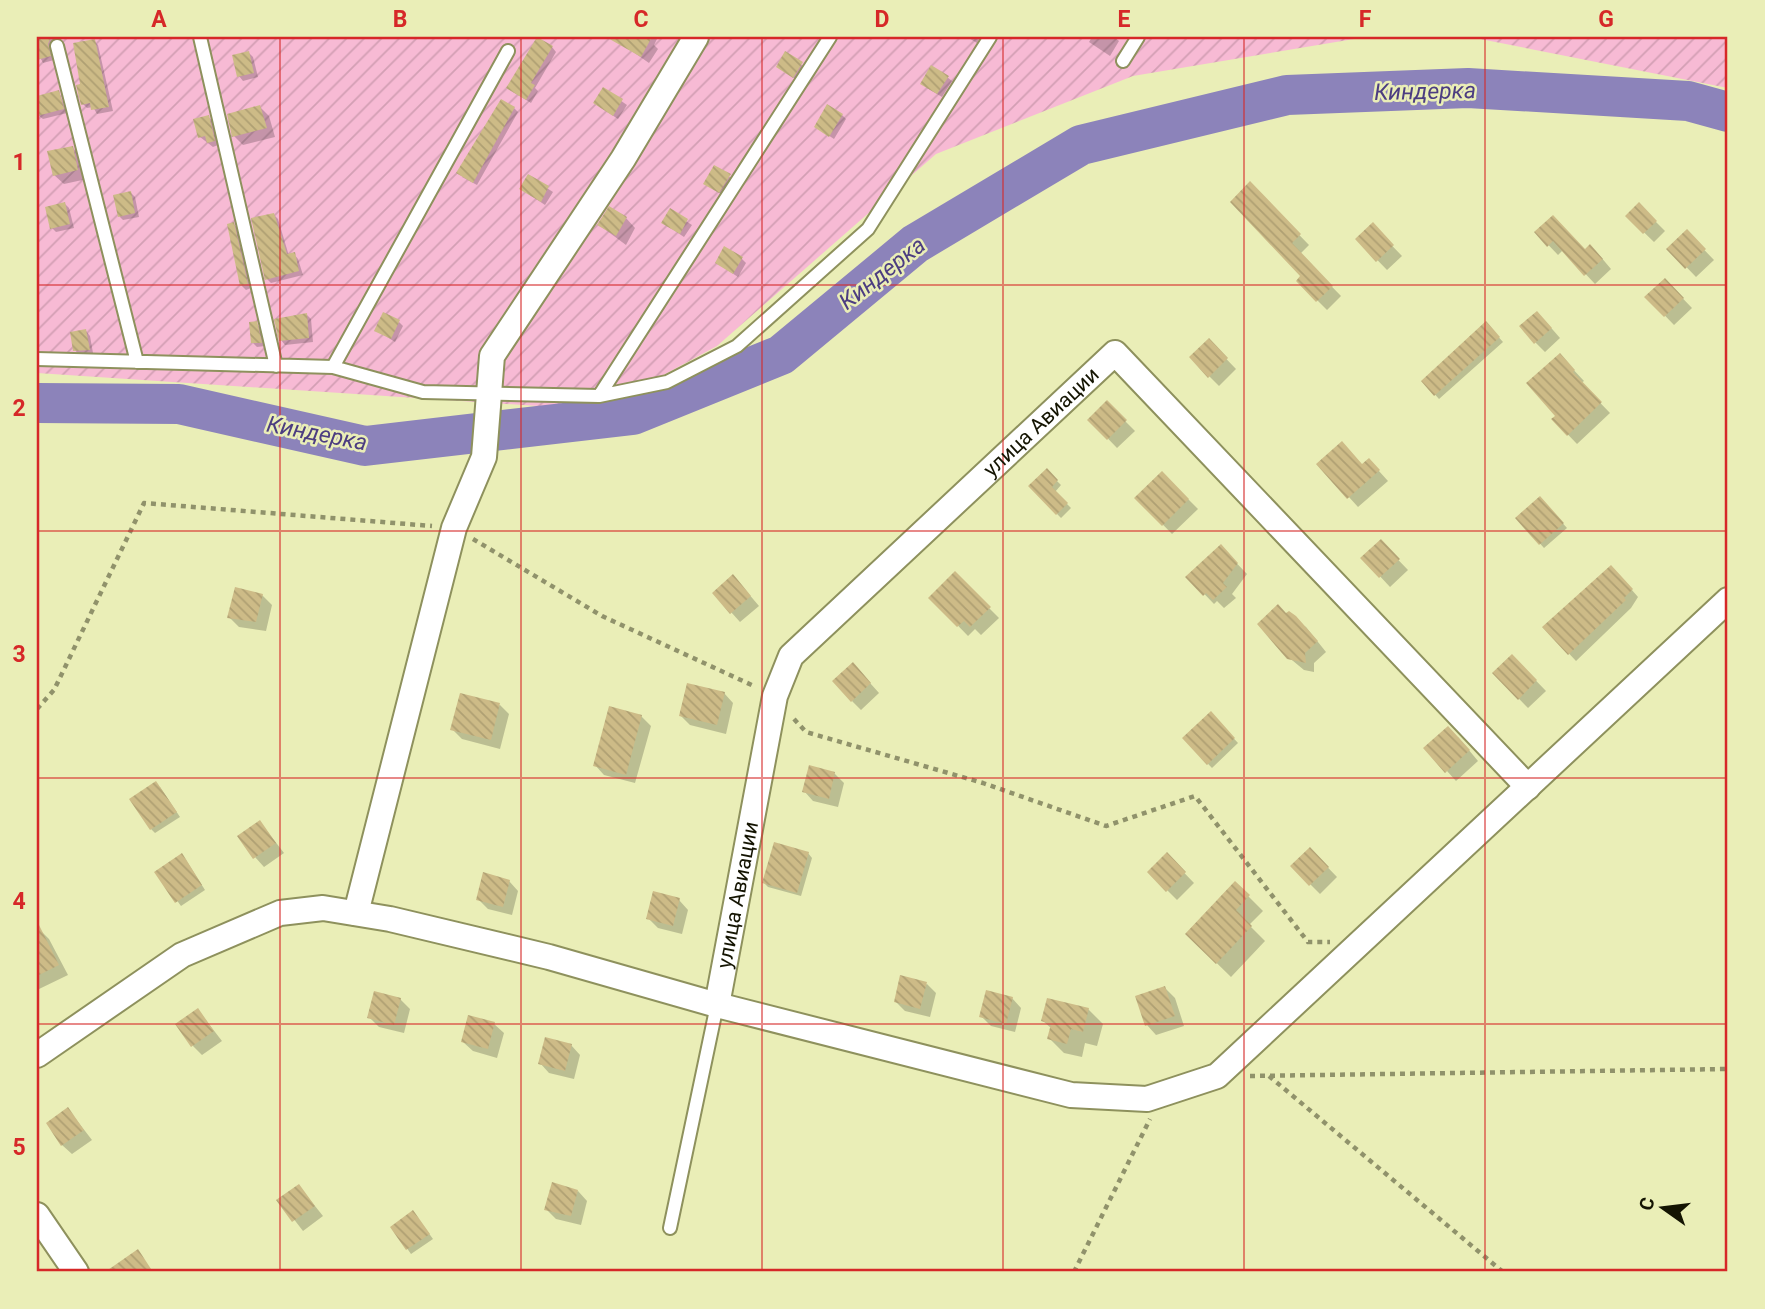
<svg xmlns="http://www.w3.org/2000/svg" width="1765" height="1309" viewBox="0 0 1765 1309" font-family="Roboto,sans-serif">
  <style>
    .garden { fill: url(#garden-furrows) }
    .shadow { fill: #0003 }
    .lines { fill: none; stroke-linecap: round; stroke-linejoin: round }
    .river { stroke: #8c83ba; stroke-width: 40 }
    .building { fill: url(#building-back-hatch) }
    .service-casing { stroke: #8e915d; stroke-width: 16 }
    .minor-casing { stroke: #8e915d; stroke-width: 28 }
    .path { stroke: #90926b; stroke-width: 4.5; stroke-dasharray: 5 5; stroke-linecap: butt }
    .service { stroke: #fff; stroke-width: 12 }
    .minor { stroke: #fff; stroke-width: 24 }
    .grid { fill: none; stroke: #d62828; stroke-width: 2; stroke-opacity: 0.55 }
    .labels { text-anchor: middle; stroke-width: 5; stroke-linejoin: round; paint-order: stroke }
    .street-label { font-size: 21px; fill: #141402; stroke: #eaeeb7 }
    .water-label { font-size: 23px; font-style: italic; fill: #4c3d81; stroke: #eaeeb7 }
    .neatline { fill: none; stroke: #d62828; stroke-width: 2.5 }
    .grid-label { font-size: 23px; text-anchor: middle; font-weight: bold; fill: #d62828 }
  </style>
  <defs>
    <pattern id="garden-furrows" width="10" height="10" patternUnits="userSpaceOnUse" patternTransform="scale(1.75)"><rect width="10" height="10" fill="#f7bad4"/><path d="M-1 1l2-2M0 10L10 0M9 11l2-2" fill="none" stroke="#d39fb4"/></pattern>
    <pattern id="building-back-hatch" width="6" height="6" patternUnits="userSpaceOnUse" patternTransform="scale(1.75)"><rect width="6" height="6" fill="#cdbb87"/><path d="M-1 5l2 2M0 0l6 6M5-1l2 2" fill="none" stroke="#afa073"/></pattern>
  </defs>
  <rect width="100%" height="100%" fill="#eaeeb7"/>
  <path class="garden" d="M37 37H1366L1133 76 936 154 717 346 599 410 37 373Z
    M1470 37H1728V88Z"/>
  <path class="shadow" d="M51 37 54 40V60L43 63 37 51V39Z
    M627 37H658L654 45 658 49 649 63 623 45Z
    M967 37H980L977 43Z
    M1092 37H1114L1119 41 1110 56 1089 42Z
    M94 41 98 45 113 111 97 114 93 107 87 108 83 104 82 86Z
    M552 47 556 52 535 88 538 91 531 103 513 92Z
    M249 53 253 57 258 77 243 81 239 76Z
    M786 54 806 68 798 81 778 67Z
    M947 77 952 81 942 97 927 88Z
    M604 89 627 105 618 119 600 107Z
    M59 92 67 113 43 119 38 115 37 97Z
    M260 107 269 116 275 137 243 145 234 136Z
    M514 108 518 112 477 185 462 177Z
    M842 115 846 119 834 139 816 127Z
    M208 117 213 121 218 145 213 147 200 137Z
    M72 147 82 157 87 179 64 184 54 175Z
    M715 167 734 180 724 196 705 184Z
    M528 176 553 192 545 205 521 189Z
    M1250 184 1309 245 1300 254 1341 296 1327 310 1298 281 1303 276Z
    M131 193 135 197 139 217 123 220 119 216Z
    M65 204 69 208 74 228 56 232 52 228Z
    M1639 205 1665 231 1654 242 1627 216Z
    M670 211 692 225 684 237 663 223Z
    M274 215 278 219 289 256 294 254 298 259 303 275 271 283 267 279Z
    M626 218 635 228 626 245 599 225Z
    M233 224 238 228 251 288 246 290 241 285Z
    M1372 225 1402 256 1387 270 1357 239Z
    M1536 232 1600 256 1611 269 1595 284 1563 250 1558 255Z
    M1687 232 1714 260 1696 277 1669 249Z
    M742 259 746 263 738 277 717 263Z
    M1665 280 1692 308 1674 325 1647 297Z
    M307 315 311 319 313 342 285 345 281 340Z
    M399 322 403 326 395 342 376 330Z
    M1546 322 1560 338 1545 352 1535 342Z
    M256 323 260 328 265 346 257 347 253 343Z
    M1486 323 1503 342 1439 399 1423 381Z
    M86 331 90 336 93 353 79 355 75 350Z
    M1209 341 1236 369 1219 386 1191 358Z
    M1569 365 1584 381 1581 383 1610 413 1577 444 1553 419 1557 416Z
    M1107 403 1135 431 1117 448 1090 420Z
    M1319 464 1362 466 1378 470 1388 481 1358 507Z
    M1047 471 1061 485 1055 492 1071 508 1061 518 1030 486Z
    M1162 473 1198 509 1172 534 1137 498Z
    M1540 498 1567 528 1544 548 1517 518Z
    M1381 542 1408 570 1390 587 1363 558Z
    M1221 547 1247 574 1232 594 1236 598 1224 608 1217 601 1214 604 1188 577Z
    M955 574 999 618 981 635 975 629 968 636 931 598Z
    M1618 574 1638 597 1631 608 1576 661 1544 627Z
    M742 586 759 606 740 622 731 612Z
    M262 595 272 605 266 631 239 627 229 617Z
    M1287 615 1306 627 1326 652 1314 663V672L1304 670 1281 651Z
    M1512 656 1546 691 1528 708 1495 674Z
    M862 674 879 693 861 710 852 701Z
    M724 693 733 703 726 734 690 725 681 716Z
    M500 705 509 714 500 749 462 739 452 729Z
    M1211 714 1238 743 1212 768 1184 739Z
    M641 716 651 726 635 783 604 775 595 765Z
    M1458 737 1478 761 1456 781 1447 771Z
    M834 773 844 783 838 807 813 801 804 791Z
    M160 787 180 817 155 833 151 829Z
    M260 822 284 853 264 867 255 857Z
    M1310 849 1337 877 1320 894 1292 866Z
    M808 853 812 858 801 896 768 887 764 883Z
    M1167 855 1194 883 1177 900 1149 872Z
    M186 860 205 890 181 906 156 872Z
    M509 881 518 891 512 915 488 909 478 899Z
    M1235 883 1263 911 1249 925 1265 941 1231 977 1187 934Z
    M679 900 688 910 682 934 658 928 648 918Z
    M40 930 49 939 68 975 37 990V931Z
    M927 984 936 993 930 1017 905 1011 896 1002Z
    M1165 988 1175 998 1184 1026 1156 1035 1147 1025Z
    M1012 998 1021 1008 1015 1032 991 1026 981 1016Z
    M400 999 410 1009 404 1033 379 1027 369 1017Z
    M1088 1009 1103 1024 1097 1046 1085 1043 1082 1057 1064 1053 1049 1038 1052 1029 1043 1021Z
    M198 1010 222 1041 202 1055 193 1046Z
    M494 1024 504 1033 497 1058 473 1051 463 1042Z
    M571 1045 580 1055 574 1079 549 1073 540 1063Z
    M68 1109 92 1140 72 1154 62 1145Z
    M299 1186 323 1216 303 1231 279 1200Z
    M578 1191 587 1201 581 1225 556 1219 546 1209Z
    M417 1217 433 1239 411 1254 392 1227Z"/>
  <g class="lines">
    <path class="river" d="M37 403 179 404 365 446 633 415 781 355 915 244 1081 145 1287 95 1468 88 1688 101 1728 112"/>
  </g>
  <path class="building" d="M37 37H51L48 44 51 56 37 60Z
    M537 37 553 46 531 83 535 85 526 100 506 88Z
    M606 37H652L641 57Z
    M95 39 109 107 91 110 90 103 81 105 76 85 80 84 73 43Z
    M249 51 254 73 237 77 232 55Z
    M785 51 803 62 793 78 776 67Z
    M931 65 949 76 937 94 920 84Z
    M603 87 623 99 613 116 593 103Z
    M59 90 64 109 37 116V96Z
    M501 99 515 107 473 183 456 173Z
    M827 104 843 114 829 137 814 127Z
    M260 105 267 128 232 137 227 114Z
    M209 115 215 141 207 143 205 136 198 138 193 119Z
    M73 146 78 170 53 176 47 151Z
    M714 165 731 174 719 193 703 184Z
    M528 174 549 186 541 202 519 189Z
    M1250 181 1301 234 1292 243 1333 286 1316 302 1296 281 1300 276 1230 202Z
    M131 191 135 213 118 217 113 195Z
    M65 202 70 224 50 229 45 207Z
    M1639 202 1657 221 1643 234 1625 216Z
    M609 206 627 217 616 236 597 225Z
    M670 208 688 219 680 234 661 223Z
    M274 213 287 254 295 252 299 271 265 280 251 218Z
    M1553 215 1585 249 1590 244 1603 259 1584 276 1553 241 1547 247 1534 232Z
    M234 222 248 284 240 286 227 224Z
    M1373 222 1394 245 1376 262 1355 239Z
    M1687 229 1706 249 1685 269 1666 249Z
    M724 246 743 257 733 274 715 263Z
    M1665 278 1684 298 1664 317 1644 297Z
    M1537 311 1552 328 1534 344 1519 326Z
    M383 312 400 320 391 339 374 331Z
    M307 313 309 338 279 341 274 319Z
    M257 321 262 343H251L249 322Z
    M1486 321 1500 337 1434 396 1421 381Z
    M86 329 90 350 73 351 70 332Z
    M1209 338 1228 358 1208 378 1189 357Z
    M1560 353 1575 370 1573 372 1602 402 1567 436 1551 419 1555 416 1526 383Z
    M1107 400 1127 420 1107 440 1087 420Z
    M1342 441 1362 464 1369 458 1380 470 1347 499 1316 464Z
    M1047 468 1058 480 1052 487 1068 503 1056 515 1028 486Z
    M1162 471 1189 499 1162 526 1134 498Z
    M1540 496 1564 523 1539 545 1515 518Z
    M1381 539 1400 559 1379 578 1360 558Z
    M1221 544 1238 563 1223 583 1227 587 1213 600 1206 593 1203 596 1185 577Z
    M1611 565 1633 589 1624 598 1626 600 1568 655 1542 627Z
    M955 571 991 607 970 627 964 621 957 627 928 598Z
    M733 574 751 596 730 614 712 593Z
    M235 587 263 594 256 622 227 618Z
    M1278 604 1286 613 1289 611 1296 616 1318 641 1305 653 1306 663 1287 659 1257 624Z
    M1512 654 1537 680 1518 700 1492 673Z
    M853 662 871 683 851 702 832 681Z
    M687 683 725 692 717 725 679 716Z
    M460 693 500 703 491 740 450 730Z
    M609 706 642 715 626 775 593 766Z
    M1211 711 1235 738 1207 765 1182 738Z
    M1448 726 1470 750 1445 773 1423 748Z
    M809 765 835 772 829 799 802 792Z
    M156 781 177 812 150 830 129 799Z
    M260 820 276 843 253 859 237 836Z
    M774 842 809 852 797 893 762 883Z
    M1310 847 1329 867 1309 886 1290 866Z
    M1167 852 1186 872 1166 892 1147 872Z
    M182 853 202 885 175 903 154 872Z
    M483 872 510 880 503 907 476 900Z
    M1235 881 1250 895 1236 910 1252 926 1216 964 1185 934Z
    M653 891 680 898 673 926 646 919Z
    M37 921 59 965 37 976Z
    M900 975 927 982 920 1009 894 1002Z
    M1165 986 1175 1016 1145 1026 1135 996Z
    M986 990 1013 997 1006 1024 979 1017Z
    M374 991 401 998 394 1025 367 1018Z
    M1047 998 1089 1008 1083 1032 1071 1029 1067 1044 1047 1039 1051 1024 1041 1021Z
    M198 1008 214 1031 191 1047 175 1024Z
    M468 1015 495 1022 488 1049 461 1042Z
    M545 1037 572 1044 565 1071 538 1064Z
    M68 1107 84 1130 61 1146 46 1123Z
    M552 1182 578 1190 571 1216 544 1210Z
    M299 1184 315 1206 292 1222 276 1200Z
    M413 1210 430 1234 406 1250 390 1227Z
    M138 1249 153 1272H105Z"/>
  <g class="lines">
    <g class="service-casing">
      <path id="service" d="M200 37 276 366
        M57 46 137 362
        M1123 61 1138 37
        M37 359 333 367 423 392 599 396 830 37
        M333 367 508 51
        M599 396 667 382 737 346 868 229 990 37
        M670 1228 717 1005"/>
    </g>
    <g class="minor-casing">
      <g id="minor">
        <path d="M356 913 454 528 484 457 492 356 623 159 696 37"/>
        <path id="s1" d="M717 1005 775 696 791 656 1115 353 1528 787"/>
        <path d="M37 1055 182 955 280 913 323 908 390 919 549 957 717 1005 1071 1095 1147 1099 1217 1076 1728 600"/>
        <path d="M37 1215 76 1272"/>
      </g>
    </g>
    <path class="path" d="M473 539 602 616 756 687
      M37 709 54 690 144 503 432 526
      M794 719 806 732 983 783 1106 826 1195 796 1308 942H1330
      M1250 1076 1728 1069
      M1269 1076 1503 1272
      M1074 1272 1150 1119"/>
    <use href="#service" class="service"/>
    <use href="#minor" class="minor"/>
  </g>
  <path class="grid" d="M280 37V1272M521 37V1272M762 37V1272M1003 37V1272M1244 37V1272M1485 37V1272M37 285H1728M37 531H1728M37 778H1728M37 1024H1728"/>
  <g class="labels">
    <g class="street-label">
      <text dy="7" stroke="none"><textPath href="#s1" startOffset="700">улица Авиации</textPath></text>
      <text dy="7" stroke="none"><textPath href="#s1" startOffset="112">улица Авиации</textPath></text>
    </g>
    <g class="water-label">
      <text transform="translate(1425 91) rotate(-1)" y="8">Киндерка</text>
      <text transform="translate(882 273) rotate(-38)" y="8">Киндерка</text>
      <text transform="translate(317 433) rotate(11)" y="8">Киндерка</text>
    </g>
  </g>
  <rect width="1765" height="1309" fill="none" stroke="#eaeeb7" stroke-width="77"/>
  <g transform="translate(1663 1208) rotate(284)" stroke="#eaeeb7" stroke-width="5" paint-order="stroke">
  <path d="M0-5L12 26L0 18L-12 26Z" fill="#141402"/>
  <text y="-10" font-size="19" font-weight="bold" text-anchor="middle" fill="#141402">С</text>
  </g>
  <rect x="38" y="38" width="1688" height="1232" class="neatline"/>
  <g class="grid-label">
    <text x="159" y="27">A</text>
    <text x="400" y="27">B</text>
    <text x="641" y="27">C</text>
    <text x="882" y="27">D</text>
    <text x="1124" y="27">E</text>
    <text x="1365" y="27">F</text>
    <text x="1606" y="27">G</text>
    <text x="19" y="170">1</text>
    <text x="19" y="416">2</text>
    <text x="19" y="662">3</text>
    <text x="19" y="909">4</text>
    <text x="19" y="1155">5</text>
  </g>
</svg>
